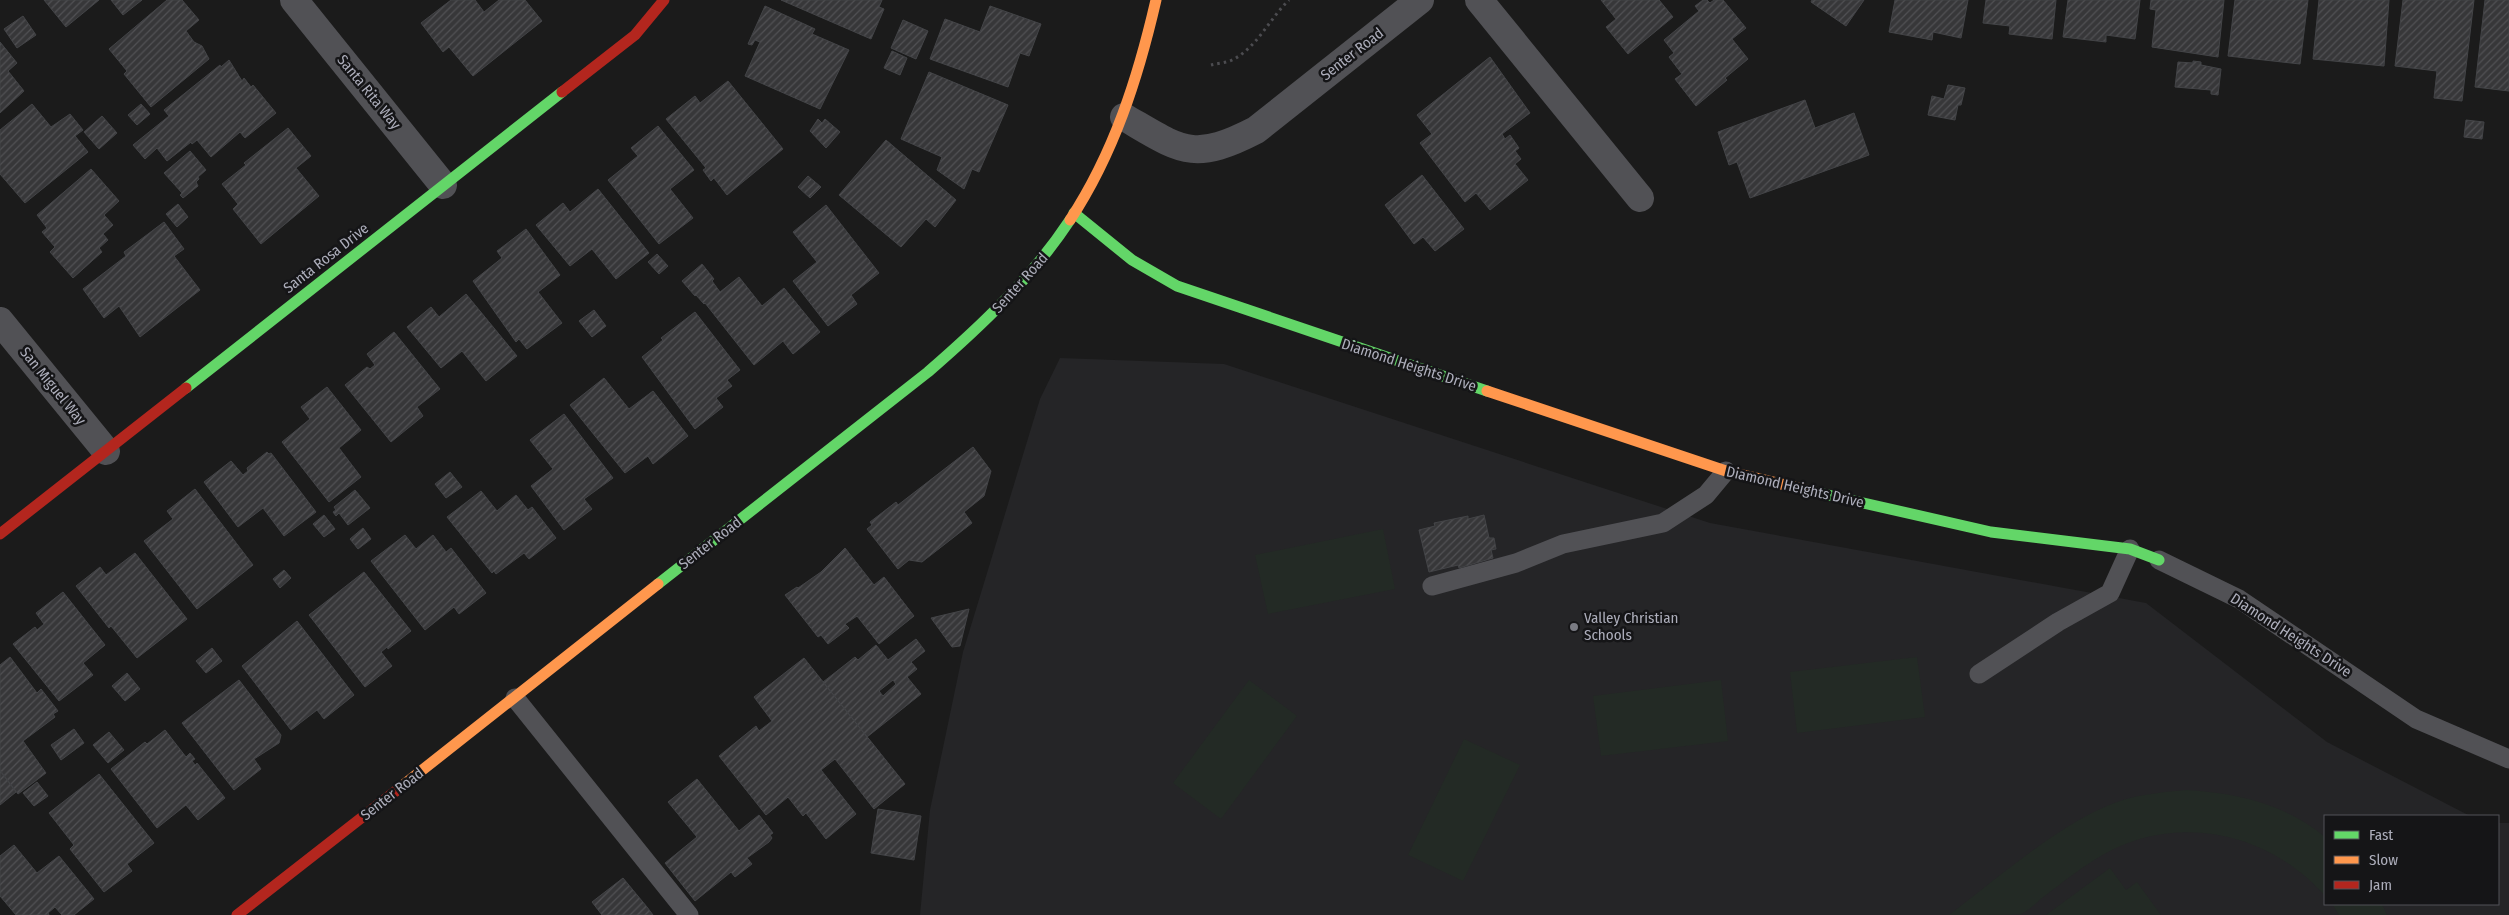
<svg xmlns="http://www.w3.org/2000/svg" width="2509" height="915" viewBox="0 0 2509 915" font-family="'Fira Sans Condensed',sans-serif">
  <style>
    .built { fill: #252527 }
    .pitch { fill: #232a25 }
    .building { fill: url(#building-hatch); stroke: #434447; fill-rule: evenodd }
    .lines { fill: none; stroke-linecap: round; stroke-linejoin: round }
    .path { stroke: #4c4c50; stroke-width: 3; stroke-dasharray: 2.5 4; stroke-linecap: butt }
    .lane { stroke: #515155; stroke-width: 19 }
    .street { stroke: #515155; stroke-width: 28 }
    .fast { stroke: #63d668; stroke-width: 11 }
    .slow { stroke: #ff974d; stroke-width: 11 }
    .jam { stroke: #b3261e; stroke-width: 11 }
    .poi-dot { fill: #7a7b83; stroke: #151517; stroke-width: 2 }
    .labels { text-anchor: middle; stroke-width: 5; stroke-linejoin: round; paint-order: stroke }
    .street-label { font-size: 15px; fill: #adaebb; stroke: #151517 }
    .poi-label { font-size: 15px; fill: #adaebb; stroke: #151517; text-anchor: start }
  </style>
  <defs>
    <pattern id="building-hatch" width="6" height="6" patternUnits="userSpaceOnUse" patternTransform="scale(1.25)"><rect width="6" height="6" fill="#373739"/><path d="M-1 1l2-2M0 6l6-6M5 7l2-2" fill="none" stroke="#515154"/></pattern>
  </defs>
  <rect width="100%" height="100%" fill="#1b1b1b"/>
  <path class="built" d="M1060 358 1224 364 1710 523 2146 603 2327 742 2470 816H2325V904H2498V823H2509V915H920L930 810 963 652 1040 399Z"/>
  <path class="pitch" d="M1383 529 1395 589 1268 614 1255 555Z
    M1917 657 1925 717 1797 733 1790 672Z
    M1249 680 1297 716 1221 819 1173 783Z
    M1721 680 1728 741 1601 756 1593 696Z
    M1464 739 1520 765 1463 881 1408 855Z
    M2187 790C2237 793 2286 804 2325 837V896C2271 834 2182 813 2108 852 2084 865 2063 882 2042 898 2036 903 2028 911 2021 914 2012 915 1962 915 1949 915 1997 879 2063 820 2120 801 2141 794 2164 792 2187 790Z
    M2110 868 2126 890 2137 882 2161 915H2046Z
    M2332 904H2382L2387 915H2339Z"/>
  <path class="building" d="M44 0H99L66 27Z
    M111 0H142L123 15Z
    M167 0H182L199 20 186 31 194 42 202 46 209 59 151 107 124 74 127 71 109 49Z
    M451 0H475L484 12 499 0H525L542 21 473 76 449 47 443 52 421 23Z
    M781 0H882L879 7 884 9 871 39Z
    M1601 0H1659L1673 17 1628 54 1606 27 1616 19Z
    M1703 0H1707L1710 3 1714 0H1723L1746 28 1732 39 1748 59 1725 78 1727 80 1696 106 1675 79 1682 74 1669 57 1674 53 1664 40 1699 11 1695 6Z
    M1812 0H1864L1846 26 1811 2Z
    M1895 0H1968L1961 38 1933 32 1932 40 1889 32Z
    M1986 0H2056L2052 39 2009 34 2010 26 1983 23Z
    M2068 0H2140L2135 39 2106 35V42L2063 37Z
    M2151 0H2224L2218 57 2152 47 2156 10 2150 9Z
    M2235 0H2308L2300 64 2228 56Z
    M2319 0H2389L2384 66 2313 59Z
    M2403 0H2474L2462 101 2434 98 2437 71 2395 66Z
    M2485 0H2509V91L2475 87Z
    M765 6 815 29 812 34 849 50 820 109 745 76 760 42 755 40 752 45 748 44Z
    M990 6 1041 24 1029 56 1020 53 1008 87 930 59 945 19 980 32Z
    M23 16 36 35 17 48 4 29Z
    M903 20 928 31 916 59 891 48Z
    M0 42 17 63 8 71 24 91 0 113Z
    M892 51 907 58 900 75 884 68Z
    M1490 57 1530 113 1502 134 1505 139 1510 135 1519 148 1515 151 1521 159 1515 164 1528 180 1490 210 1476 193 1465 202 1420 143 1432 134 1417 115Z
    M229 60 242 81 244 78 251 87 253 85 276 113 245 138 240 132 211 157 197 140 192 144 191 142 167 161 157 148 145 159 133 145 169 116 164 110 220 65 221 67Z
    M2193 61 2201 62V65L2221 69 2218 95 2211 94V90L2175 87 2178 62 2193 63Z
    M929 72 1008 105 979 172 972 169 964 189 937 170 942 157 901 139Z
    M728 81 783 149 727 195 714 178 711 181 703 170 706 168 666 119 695 96 700 103Z
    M1948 85 1965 88 1961 105H1958L1955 120 1928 115 1932 96 1944 99Z
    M1805 100 1815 128 1854 113 1869 155 1750 198 1737 162 1729 165 1718 132Z
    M32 104 51 127 70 114 83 130 75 136 88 152 25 203 0 174V130Z
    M141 104 150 114 137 125 128 115Z
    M102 116 117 133 99 149 84 132Z
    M818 119 822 123 825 119 840 132 826 148 810 131Z
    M2466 120 2484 122 2482 139 2464 137Z
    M658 126 694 170 670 189 693 218 659 244 608 180 638 156 631 148Z
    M288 128 311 156 296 168 319 196 261 244 233 209 238 204 222 184 246 165 244 163Z
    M886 140 956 200 935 227 926 219 901 247 839 195Z
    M190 151 206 170 198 177 199 179 196 182 198 186 183 198 180 195 182 193 164 173Z
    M91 169 119 201 104 215 113 225 103 234 108 240 99 248 102 252 73 278 50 252 55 247 42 232 47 228 37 215Z
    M1422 175 1464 229 1435 251 1423 237 1414 244 1385 205Z
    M808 176 821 187 810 198 798 187Z
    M598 189 649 253 616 279 592 249 570 266 536 225 563 203 570 212Z
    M178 204 188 217 177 227 166 214Z
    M826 205 879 273 851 295 857 304 828 326 793 281 817 262 793 232Z
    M164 222 184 249 174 256 200 290 140 337 119 306 104 318 83 289 126 256 124 252Z
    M526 229 560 275 538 292 562 323 527 349 519 339 516 342 473 281 502 258 497 251Z
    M657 254 668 266 659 274 648 262Z
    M702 264 714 279 712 281 720 292 739 277 762 306 784 288 820 332 793 354 783 341 754 365 705 303 704 304 696 295 695 296 682 281Z
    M466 294 517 356 486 381 462 351 441 368 407 327 431 307 439 317Z
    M594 310 606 326 592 337 579 321Z
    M695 312 740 370 727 380 732 386 716 398 723 407 695 429 642 357 663 340 661 338Z
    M394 332 440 389 417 407 423 416 391 442 345 385 367 367 370 369 375 365 367 354Z
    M604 378 629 409 653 391 688 436 653 464 648 456 625 473 570 405Z
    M327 387 361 430 339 448 361 477 329 502 282 442 310 419 301 407Z
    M564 414 613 478 584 499 592 509 564 530 531 486 553 469 530 440Z
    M973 447 991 471 984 496 964 512 972 523 922 562 909 560 898 569 867 529 872 525 870 522 896 502 898 505Z
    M267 452 269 454 271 453 316 512 284 536 263 508 238 527 204 482 231 461 243 475 248 471 247 468Z
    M450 472 462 487 446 498 435 484Z
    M195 489 253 565 197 609 144 541 173 519 167 511Z
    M355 490 370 508 348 525 339 513 336 516 333 512 336 510 334 507Z
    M481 491 497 511 516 495 528 510 532 507 556 538 529 559 524 553 496 574 494 571 492 573 447 517Z
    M324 515 335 529 324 537 313 524Z
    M1484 515 1489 538H1494L1496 549 1491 550 1493 558 1459 568 1458 565 1429 572 1419 530 1435 526 1434 523 1468 516V519Z
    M363 528 371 539 358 549 350 539Z
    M405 535 416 549 433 535 446 552 451 548 486 593 459 614 454 607 425 630 371 561Z
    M845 548 874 585 884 577 914 616 879 644 857 616 845 624 849 628 828 644 821 635 818 637 785 595 797 587 798 588 821 572Z
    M135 553 187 619 137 658 111 626 109 628 76 586 100 567 106 575Z
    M284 570 291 578 280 588 273 579Z
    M364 572 411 631 388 649 387 647 381 652 392 666 365 687 309 615Z
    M63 592 105 645 83 663 93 675 59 701 13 644 35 627 37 630 44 624 36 613Z
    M969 609 960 646 952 647 931 618Z
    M297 621 354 695 324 719 317 710 291 730 242 666Z
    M916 639 925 651 911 662 917 669 907 677 921 694 867 737 823 682 855 657 858 660 876 645 888 660ZM893 680 896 684 883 696 879 691Z
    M212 648 222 661 206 673 196 661Z
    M10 657 37 693 41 689 58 711 53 714 55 717 23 741 46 773 18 794 0 770V665Z
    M804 658 905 784 874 809 835 759 821 770 856 814 826 839 806 813 803 816 788 797 766 815 719 756 756 726 759 731 772 721 754 697Z
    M127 673 140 689 125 701 112 686Z
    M239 680 281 735 279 743 254 759 261 769 234 790 182 723Z
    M74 729 84 743 61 760 51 745Z
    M165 730 186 757 190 753 195 759 192 761 195 765 197 763 225 798 198 820 186 805 157 828 111 769 145 742 147 744Z
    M109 732 124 750 108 763 93 745Z
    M0 771 16 792 0 805Z
    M99 774 154 843 127 864 132 871 104 892 70 849 74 845 49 813Z
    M697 779 739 831 759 815 773 833 770 835 772 838 769 842 747 858 752 864 735 877 731 872 695 901 665 863 697 837 668 802Z
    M37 782 48 796 34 806 23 793Z
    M878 809 921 816 914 860 871 853Z
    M14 845 37 873 59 856 94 899 74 915H62L55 907 48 913 49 915H16L0 896V856Z
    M623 878 647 907 653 915H602L592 902Z"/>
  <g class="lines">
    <path class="path" d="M1211 65C1218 63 1227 63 1234 59 1258 46 1270 18 1289 0"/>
    <path class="lane" d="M2159 560 2239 599 2416 719 2509 759
      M1432 586 1516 563 1563 544 1663 523 1706 495 1726 471
      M1979 674 2058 622 2110 593 2130 549
      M515 698 689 915"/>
    <path class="street" d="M294 0 443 185
      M1479 0 1640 198
      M1124 117C1181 150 1192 163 1256 130L1420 0
      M0 321 106 451"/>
    <path class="fast" d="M1074 213 1132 260 1177 286 1487 391
      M186 388 562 92
      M1815 492 1991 532 2130 549 2159 560
      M658 584 928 372C981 326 1031 279 1070 220"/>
    <path class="slow" d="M1070 220C1114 153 1138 78 1156 0
      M1487 391 1726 471 1815 492
      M397 790 658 584"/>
    <path class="jam" d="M562 92 635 35 664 0
      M0 534 186 388
      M237 915 397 790"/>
  </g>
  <circle class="poi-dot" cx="1574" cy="627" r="5"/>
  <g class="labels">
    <g class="street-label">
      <text transform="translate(1352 54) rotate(-38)" y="5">Senter Road</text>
      <text transform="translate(369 92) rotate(51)" y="5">Santa Rita Way</text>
      <text transform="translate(326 258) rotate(-38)" y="5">Santa Rosa Drive</text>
      <text transform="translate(1020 283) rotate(-48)" y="5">Senter Road</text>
      <text transform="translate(1409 365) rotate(18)" y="5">Diamond Heights Drive</text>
      <text transform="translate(53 386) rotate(51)" y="5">San Miguel Way</text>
      <text transform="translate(1795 487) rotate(13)" y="5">Diamond Heights Drive</text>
      <text transform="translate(710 543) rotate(-38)" y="5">Senter Road</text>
      <text transform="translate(2291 635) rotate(33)" y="5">Diamond Heights Drive</text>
      <text transform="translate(392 794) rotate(-38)" y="5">Senter Road</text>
    </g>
    <g class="poi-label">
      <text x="1584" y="623">Valley Christian<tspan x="1584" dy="17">Schools</tspan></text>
    </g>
  </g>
  <rect x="2324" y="815" width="175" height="90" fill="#151517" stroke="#525259"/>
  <rect x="2334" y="831" width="25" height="8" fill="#63d668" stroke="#525259"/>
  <text x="2369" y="840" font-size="15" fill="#adaebb">Fast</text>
  <rect x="2334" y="856" width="25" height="8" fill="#ff974d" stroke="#525259"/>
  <text x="2369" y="865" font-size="15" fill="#adaebb">Slow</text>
  <rect x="2334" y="881" width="25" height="8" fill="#b3261e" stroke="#525259"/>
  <text x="2369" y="890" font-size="15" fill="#adaebb">Jam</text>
</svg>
